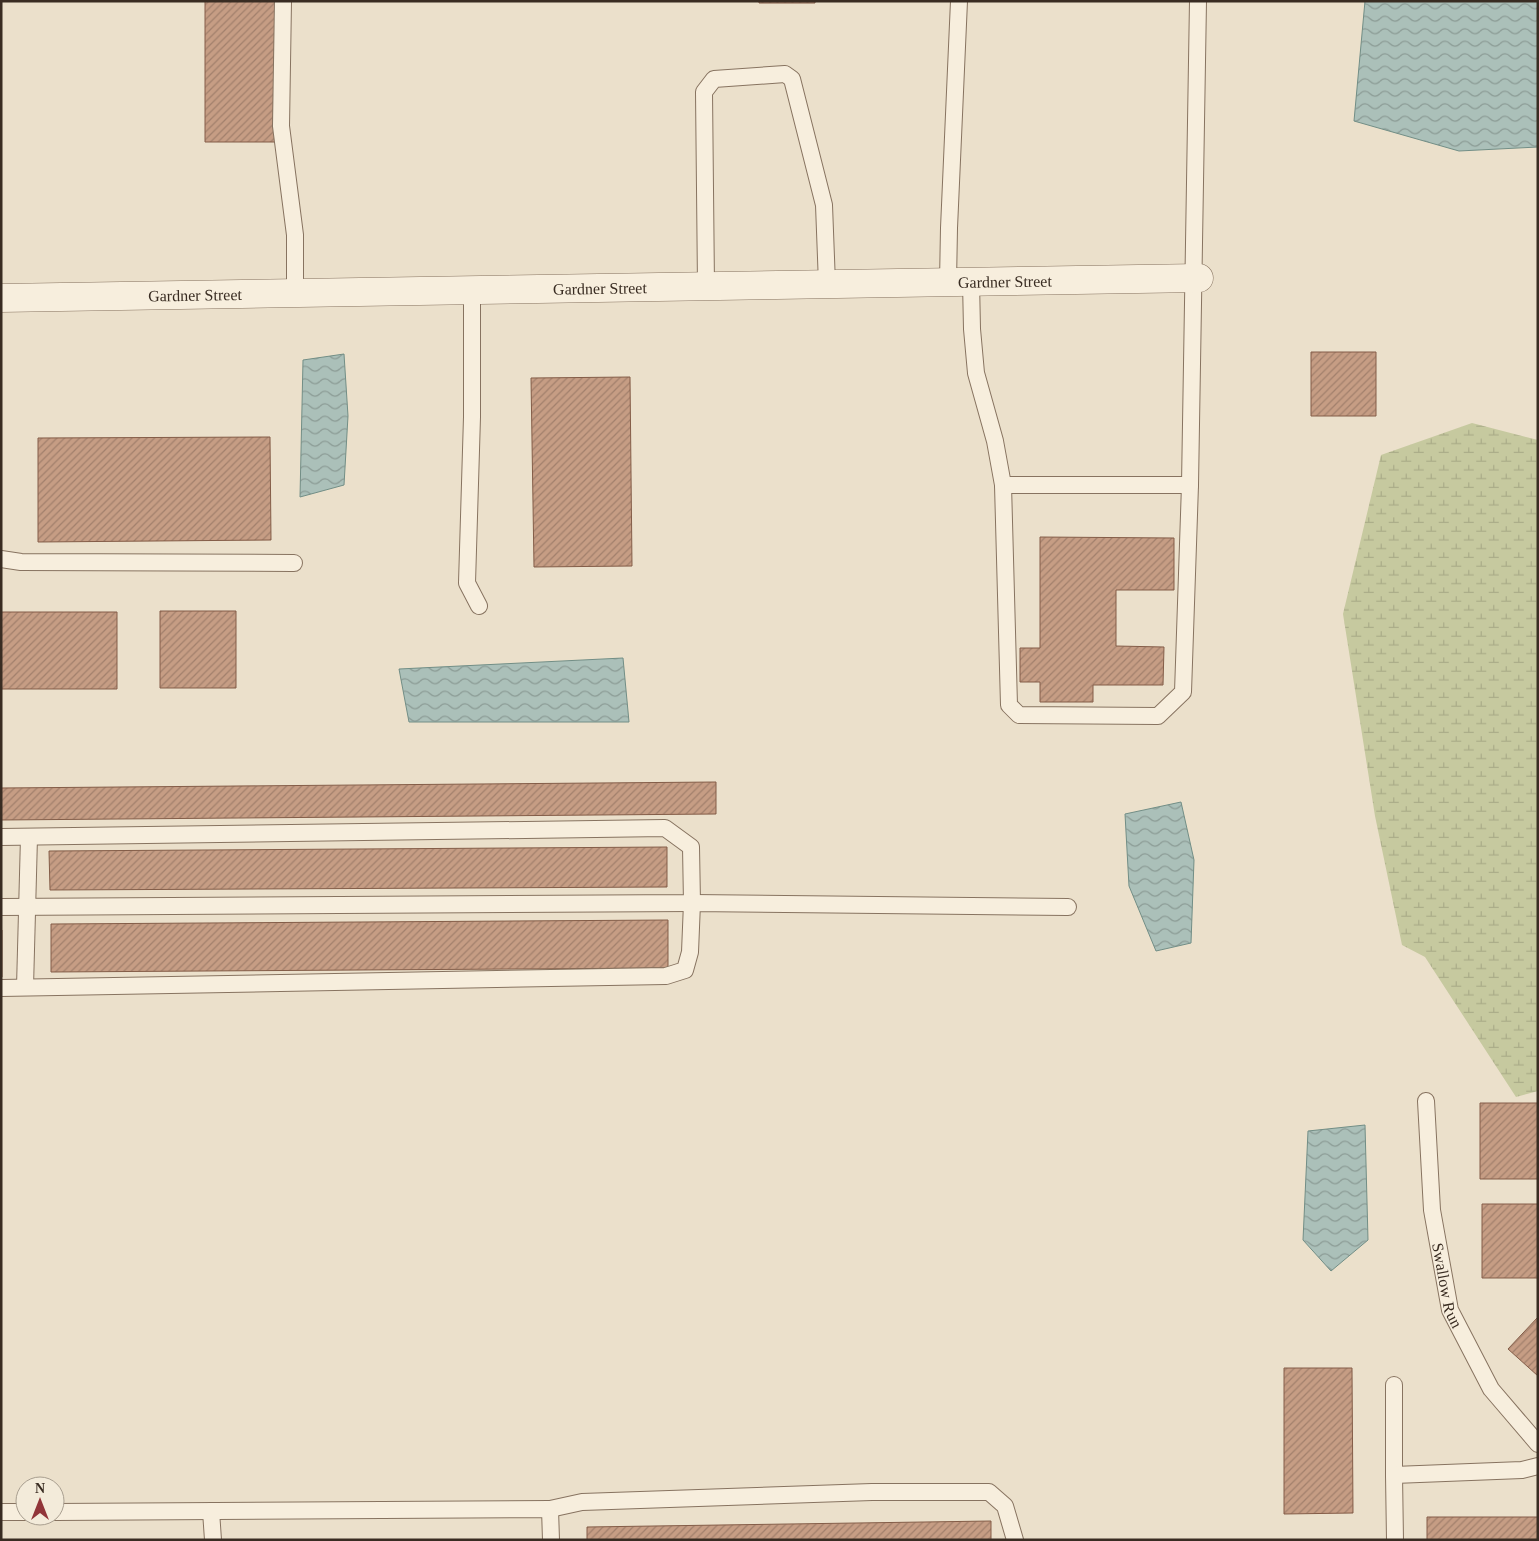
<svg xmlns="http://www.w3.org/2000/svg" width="1539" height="1541" viewBox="0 0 1539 1541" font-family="Georgia,serif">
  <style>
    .wetland { fill: url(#wetland-marsh) }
    .water { fill: url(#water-waves); stroke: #728e86 }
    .building { fill: url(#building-hatch); stroke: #845d48 }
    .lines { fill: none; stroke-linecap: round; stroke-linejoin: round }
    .service-casing { stroke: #877360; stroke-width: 18 }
    .minor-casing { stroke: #877360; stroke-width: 29 }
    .service { stroke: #f7eedd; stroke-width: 16 }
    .minor { stroke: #f7eedd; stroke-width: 28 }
    .labels { text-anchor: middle; stroke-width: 4; stroke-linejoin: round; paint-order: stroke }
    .street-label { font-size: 16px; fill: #392c22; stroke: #f3ebda }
  </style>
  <defs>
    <pattern id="wetland-marsh" width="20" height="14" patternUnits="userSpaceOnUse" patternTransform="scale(1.25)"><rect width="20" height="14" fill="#c6c99f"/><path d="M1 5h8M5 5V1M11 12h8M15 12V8" fill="none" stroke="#abad89"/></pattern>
    <pattern id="water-waves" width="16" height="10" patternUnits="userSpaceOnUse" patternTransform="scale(1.25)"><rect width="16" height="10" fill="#abc0b9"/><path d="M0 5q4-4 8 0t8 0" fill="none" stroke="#8c9c96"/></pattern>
    <pattern id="building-hatch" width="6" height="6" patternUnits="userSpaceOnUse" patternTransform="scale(1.25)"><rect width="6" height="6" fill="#c69d84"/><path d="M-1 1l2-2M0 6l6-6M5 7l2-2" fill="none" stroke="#a2806c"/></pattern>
  </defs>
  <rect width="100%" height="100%" fill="#ebe0cb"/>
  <path class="wetland" d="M1472 423 1538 440V1091L1516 1097 1425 957 1402 945 1375 816 1343 614 1381 455Z"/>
  <path class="water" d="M1365 1H1538V147L1459 151 1354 121Z
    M344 354 348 416 344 485 300 497 303 360Z
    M623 658 629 722H409L399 669Z
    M1181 802 1194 860 1191 943 1156 951 1129 886 1125 814Z
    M1365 1125 1368 1240 1331 1271 1303 1240 1308 1131Z"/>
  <path class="building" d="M205 1H277V142H205Z
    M759 1H815V3H759Z
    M1311 352H1376V416H1311Z
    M630 377 632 566 534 567 531 378Z
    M270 437 271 540 38 542V438Z
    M1040 537 1174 538V590H1116V646L1164 647 1163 685H1093V702H1040V682H1020V648H1040Z
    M160 611H236V688H160Z
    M1 612H117V689H1Z
    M716 782V814L1 820V788Z
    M667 847V887L50 890 49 851Z
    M668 920V968L51 972V924Z
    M1 930H2V977H1Z
    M1480 1103H1538V1179H1480Z
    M1482 1204H1538V1278H1482Z
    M1538 1317V1376L1508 1349Z
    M1284 1368H1352L1353 1513 1284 1514Z
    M1427 1517H1538V1540H1427Z
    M991 1521V1540H587V1527Z"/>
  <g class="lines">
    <g class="service-casing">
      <g id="service">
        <path d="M283 1 281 126 295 235V293"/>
        <path d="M948 282 949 228 959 1"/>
        <path d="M971 282 972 329 976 373 995 441 1003 485H1190L1198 1"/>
        <path d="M706 286 704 92 714 79 785 74 792 79 824 205 827 284"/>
        <path d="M472 290V417L467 583 479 606"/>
        <path d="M1003 485 1009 705 1019 715 1158 716 1183 692 1190 485"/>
        <path d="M1 559 21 562 294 563"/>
        <path d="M1 837 665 828 691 847 692 903 1 907"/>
        <path d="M25 987 29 837"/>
        <path d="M1 988 666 976 685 970 690 952 692 903 1068 907"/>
        <path id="s1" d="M1426 1101 1432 1210 1450 1310 1491 1389 1538 1444"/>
        <path d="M1394 1385V1475"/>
        <path d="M550 1509 582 1502 872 1492H989L1005 1506 1015 1540"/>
        <path d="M211 1511 213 1540"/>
        <path d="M1 1512H25"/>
        <path d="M55 1512 550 1509 551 1540"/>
        <path d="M1395 1540 1394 1475 1522 1470 1538 1466"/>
      </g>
    </g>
    <g class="minor-casing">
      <g id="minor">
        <path id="s2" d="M1 298 1199 278"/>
      </g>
    </g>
    <use href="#service" class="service"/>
    <use href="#minor" class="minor"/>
  </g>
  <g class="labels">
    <g class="street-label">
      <text dy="6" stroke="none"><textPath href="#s2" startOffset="1004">Gardner Street</textPath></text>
      <text dy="6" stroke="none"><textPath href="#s2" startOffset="599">Gardner Street</textPath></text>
      <text dy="6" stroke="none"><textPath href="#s2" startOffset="194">Gardner Street</textPath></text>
      <text dy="6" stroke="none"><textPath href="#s1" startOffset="186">Swallow Run</textPath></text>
    </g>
  </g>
  <rect width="1539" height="1541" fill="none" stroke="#392c22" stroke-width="5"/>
  <g transform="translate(40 1501)"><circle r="24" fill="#f3ebda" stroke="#a99f90"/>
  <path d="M0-4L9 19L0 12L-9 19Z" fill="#913539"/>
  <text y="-8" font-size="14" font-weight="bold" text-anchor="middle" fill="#392c22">N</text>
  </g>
</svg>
